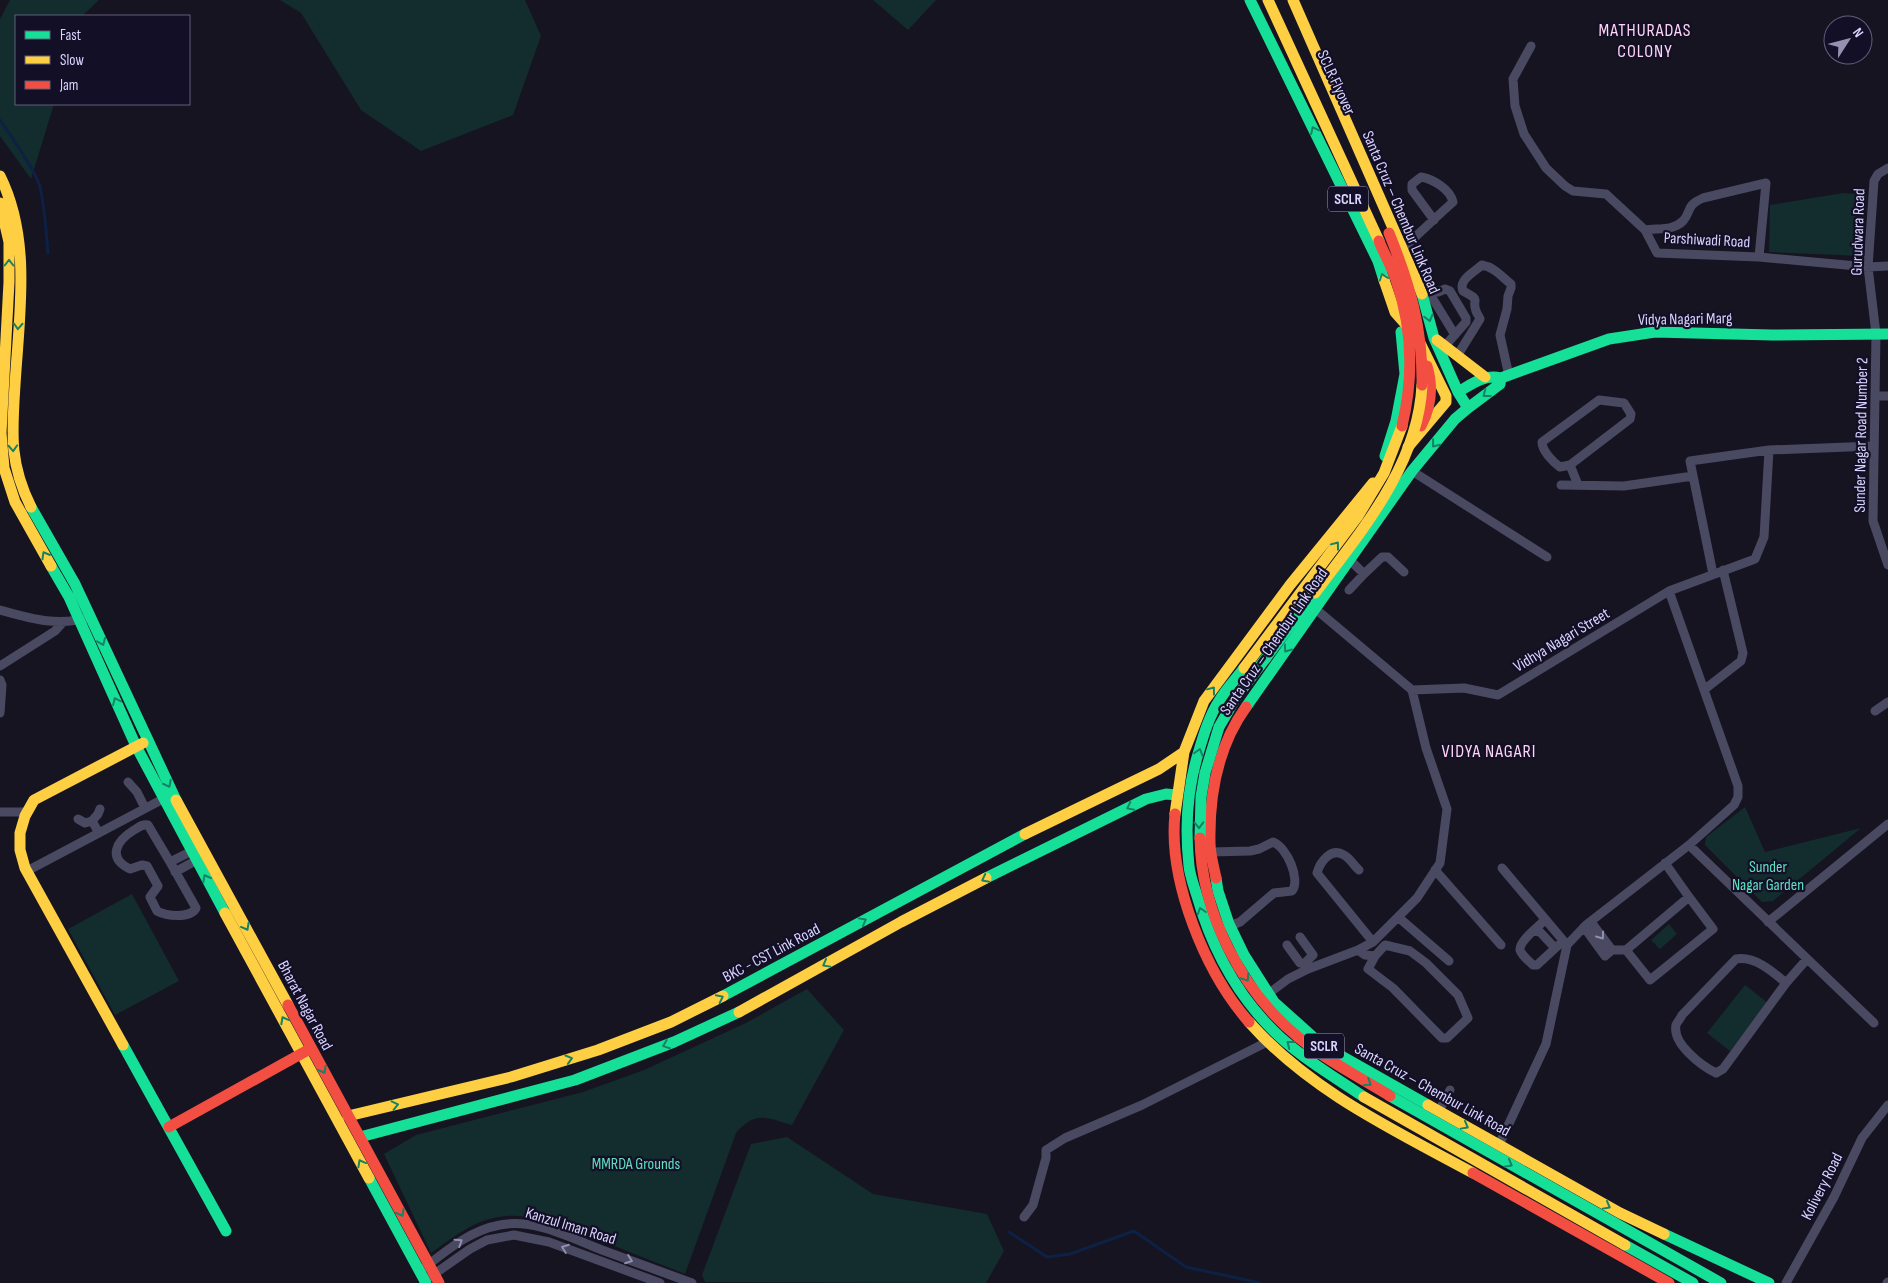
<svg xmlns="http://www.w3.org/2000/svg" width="1888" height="1283" viewBox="0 0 1888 1283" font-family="'Sofia Sans Condensed',sans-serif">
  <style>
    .green { fill: #132c2d }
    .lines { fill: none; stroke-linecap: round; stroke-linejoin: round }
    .stream { stroke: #0d2144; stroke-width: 3 }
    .street { stroke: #4a4962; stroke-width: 9 }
    .fast { stroke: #16e098; stroke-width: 11 }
    .slow { stroke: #ffcf43; stroke-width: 11 }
    .jam { stroke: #f24e42; stroke-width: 11 }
    .fast-bridge { stroke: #16e098; stroke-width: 11 }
    .slow-bridge { stroke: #ffcf43; stroke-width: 11 }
    .jam-bridge { stroke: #f24e42; stroke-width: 11 }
    .oneway { stroke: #158265 }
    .oneway2 { stroke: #928eb0 }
    .labels { text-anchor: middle; stroke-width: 4.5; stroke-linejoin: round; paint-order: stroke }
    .shield { fill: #130f26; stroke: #9e99be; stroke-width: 1 }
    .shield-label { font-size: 15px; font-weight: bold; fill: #d9d4ff }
    .street-label { font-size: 16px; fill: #d9d4ff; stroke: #130f26 }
    .park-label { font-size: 16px; fill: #5fe0c0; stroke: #130f26 }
    .neighbourhood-label { font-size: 18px; letter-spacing: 1px; fill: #ffd6f0; stroke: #130f26 }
  </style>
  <rect width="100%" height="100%" fill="#161421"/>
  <path class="green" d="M10 0H99L82 16H16V104H54L31 179 0 136V19Z
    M280 0H525L541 36 513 115 421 151 361 110 301 13Z
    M873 0H936L908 30Z
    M1843 193 1867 195 1861 256 1769 252 1770 205Z
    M1745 807 1765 852 1861 828 1773 901 1762 902 1705 845 1706 837Z
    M132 894 179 981 115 1015 68 929Z
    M1669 924 1677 934 1660 949 1651 940Z
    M1745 985 1768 1003 1730 1051 1707 1033Z
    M807 989 844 1030 792 1125C767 1118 756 1110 736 1133L685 1274C658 1263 631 1253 604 1242 570 1230 531 1209 494 1218 470 1223 451 1239 431 1253L384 1154 416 1135 583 1092 644 1070 746 1023Z
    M787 1137 873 1194 987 1214 1004 1251 986 1283 705 1282 702 1275 751 1144Z"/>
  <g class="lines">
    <path class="stream" d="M0 120C10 134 36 172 40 187 45 209 46 231 48 253
      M1009 1232 1047 1257 1070 1254 1134 1231 1186 1267 1260 1283"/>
    <path class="street" d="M1531 46 1513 79 1515 106 1524 134 1546 168 1565 186 1573 191 1606 194 1645 230 1657 253 1759 257 1868 267 1888 266
      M1888 168 1878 174 1874 181 1868 267 1876 334 1873 521 1888 565
      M1645 230C1658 228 1673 231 1683 221 1692 211 1685 206 1703 198L1766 183 1759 257
      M1403 248C1420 233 1436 217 1453 202 1450 189 1433 179 1421 177L1412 184V190L1434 220
      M1438 292 1445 289 1450 291 1466 318V322L1444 347
      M1433 299 1455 335
      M1457 356 1480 319C1479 316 1477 314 1476 311 1471 297 1483 302 1463 291 1458 280 1474 272 1482 265 1494 267 1502 277 1511 284V288L1508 296 1507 309 1500 335 1509 376
      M1875 396H1888
      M1570 465 1630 419 1631 414 1624 403 1599 400 1542 442C1542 451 1553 462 1560 467L1570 465 1578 485
      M1412 471 1547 557
      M1561 485 1624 486 1693 476
      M1350 560 1364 574 1382 557H1388L1404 572
      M1713 574 1690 461 1769 450 1874 446
      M1349 590 1364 574
      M1312 606 1412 690 1464 688 1498 695 1669 591
      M0 610C32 619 58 627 91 617
      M0 666 55 631 63 622
      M0 680 2 685 0 713
      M1705 689 1741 661 1743 653 1723 570
      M1875 711 1888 702
      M128 782 137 792 145 808
      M0 812H26
      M78 819 85 823 92 821 99 833
      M92 821 98 814 100 809
      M1689 845 1874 1023
      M1211 852 1250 851 1259 849 1273 842C1287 847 1301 880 1292 891L1274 893 1240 922 1230 926
      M170 862 196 908C190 919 166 916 157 911L150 897 158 886 147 866 142 865 130 869C107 858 116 841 134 830 139 827 142 824 148 825L170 862 192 851
      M1665 863 1689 897
      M1502 868 1567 945
      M1359 870C1354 866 1350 858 1344 855 1331 847 1320 862 1317 873L1373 942
      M1435 870 1501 945
      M27 871 163 799
      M175 872 197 860
      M1398 917 1449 961
      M1545 920C1539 926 1519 941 1520 950 1522 956 1529 961 1533 965H1537L1563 941
      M1591 922 1612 950
      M1768 922 1888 824
      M1584 927 1605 956 1612 950H1626L1650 980 1713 929 1689 897 1626 950
      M1533 931 1540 932 1555 948
      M1300 937 1313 955 1304 964
      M1287 945 1300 963 1304 964 1306 966
      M1358 950 1365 955 1375 956 1385 945 1410 951 1426 963 1458 995 1468 1018 1447 1038H1442L1393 988 1368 969 1375 956
      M1786 983C1772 971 1755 956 1736 959L1682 1015C1681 1018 1677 1022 1676 1025 1672 1044 1702 1066 1716 1073L1723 1069 1786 983 1807 959
      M1268 994 1288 979 1308 969 1358 950 1373 942 1417 898 1440 863 1447 809 1426 748 1412 690
      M1439 1111 1450 1090
      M1499 1145 1546 1044 1567 945 1586 925 1689 845 1734 805 1738 797V786L1669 591 1755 559 1764 537 1769 450
      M1024 1217 1033 1205 1046 1158V1150L1065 1138 1142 1105 1267 1042
      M424 1268C447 1250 471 1230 500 1225 534 1218 571 1238 602 1250 632 1261 662 1272 692 1283
      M430 1277 470 1249 487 1240 514 1235 549 1242 660 1283
      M1786 1283 1834 1197 1862 1138 1888 1105
      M1887 1283 1888 1282"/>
    <path class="fast" d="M1250 0 1378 261 1384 280
      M1458 392C1472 384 1484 374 1501 378L1609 339 1655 332 1772 335 1888 334
      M1468 408 1500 384 1501 378
      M1385 456 1396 421 1405 374 1401 332
      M31 507 75 584 176 800
      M51 566 69 597 136 746 225 913
      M1246 707 1412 471 1455 419 1468 408 1458 392 1434 338 1422 294
      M986 878 1146 799 1166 794 1177 795
      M1216 878 1218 891 1229 924 1244 955 1274 1002 1322 1045 1428 1105
      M723 996 1025 834
      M123 1045 226 1231
      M360 1137 575 1080 674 1042 739 1012
      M369 1178 426 1283
      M1664 1234 1769 1283"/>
    <path class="slow" d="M1293 0 1422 294
      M0 176C32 240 19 316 15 385 12 433 9 463 31 507
      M0 203 9 242V282L1 433 4 468 15 502 51 566
      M1384 280 1395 312 1417 337 1446 396V402L1408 447
      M1437 340 1485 377
      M176 800 288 1005
      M1175 814 1184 752 1204 701 1290 585 1373 483
      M1025 834 1159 769 1184 752
      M225 913 369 1178
      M739 1012 901 922 986 878
      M1249 1022C1310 1091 1394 1130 1473 1173
      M123 1045 25 868 20 850V833L25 816 34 800 143 743
      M1428 1105 1620 1213 1664 1234
      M348 1116 511 1077 598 1050 671 1022 723 996"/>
    <path class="jam" d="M1421 426C1431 407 1433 386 1427 366
      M1175 814C1168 881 1205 972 1249 1022
      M1216 878C1214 867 1210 855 1210 843 1209 796 1218 746 1246 707
      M288 1005 439 1283
      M169 1127 308 1050
      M1473 1173 1669 1283"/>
    <path class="fast-bridge" d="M1244 668C1236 679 1226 689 1219 701 1209 716 1203 737 1198 754 1187 790 1185 829 1189 866 1190 876 1194 886 1197 896 1212 949 1239 999 1280 1037 1305 1060 1336 1078 1364 1097
      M1200 838 1201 797 1205 773 1219 727 1237 696 1315 593
      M1390 1096 1721 1283
      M1625 1245 1693 1283"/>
    <path class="slow-bridge" d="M1268 0 1379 241
      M1315 593C1361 531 1418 466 1422 385
      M1244 668 1358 516 1384 473 1402 426
      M1364 1097 1625 1245"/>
    <path class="jam-bridge" d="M1389 233C1410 285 1423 329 1422 385
      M1379 241C1384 254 1392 267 1396 280 1413 329 1414 376 1402 426
      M1200 838C1201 912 1241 990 1298 1037 1326 1060 1359 1077 1390 1096"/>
  </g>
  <defs><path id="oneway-chevron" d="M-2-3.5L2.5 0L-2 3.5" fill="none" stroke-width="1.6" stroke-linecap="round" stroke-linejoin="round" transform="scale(1.25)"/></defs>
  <g class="oneway">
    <use href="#oneway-chevron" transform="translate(1314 130) rotate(-116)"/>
    <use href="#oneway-chevron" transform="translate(9 263) rotate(-90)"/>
    <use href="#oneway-chevron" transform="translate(1383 277) rotate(-109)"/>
    <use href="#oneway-chevron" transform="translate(1429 318) rotate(75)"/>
    <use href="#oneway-chevron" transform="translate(18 326) rotate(93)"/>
    <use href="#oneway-chevron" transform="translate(1486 394) rotate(143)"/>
    <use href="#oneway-chevron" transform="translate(1435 444) rotate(128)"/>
    <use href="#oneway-chevron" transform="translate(13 448) rotate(87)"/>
    <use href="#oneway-chevron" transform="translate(1336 545) rotate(-53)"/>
    <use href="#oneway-chevron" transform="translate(45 555) rotate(-120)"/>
    <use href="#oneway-chevron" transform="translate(102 642) rotate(67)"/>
    <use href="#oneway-chevron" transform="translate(1287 649) rotate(125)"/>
    <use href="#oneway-chevron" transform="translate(1212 690) rotate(-53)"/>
    <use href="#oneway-chevron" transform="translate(116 701) rotate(-115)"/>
    <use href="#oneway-chevron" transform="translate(1199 752) rotate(-74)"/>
    <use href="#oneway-chevron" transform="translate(168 784) rotate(63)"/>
    <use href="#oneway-chevron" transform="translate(1130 807) rotate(154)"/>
    <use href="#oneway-chevron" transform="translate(1199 825) rotate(89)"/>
    <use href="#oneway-chevron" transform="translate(206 878) rotate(-118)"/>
    <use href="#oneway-chevron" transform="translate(985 879) rotate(153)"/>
    <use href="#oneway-chevron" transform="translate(1201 911) rotate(-108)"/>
    <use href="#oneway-chevron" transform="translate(863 921) rotate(-29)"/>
    <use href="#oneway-chevron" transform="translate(246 927) rotate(61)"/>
    <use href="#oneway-chevron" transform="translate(826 964) rotate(151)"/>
    <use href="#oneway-chevron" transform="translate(1246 978) rotate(56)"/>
    <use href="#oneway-chevron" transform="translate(720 998) rotate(-26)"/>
    <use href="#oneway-chevron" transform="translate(284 1020) rotate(-118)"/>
    <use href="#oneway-chevron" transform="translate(1290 1044) rotate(-142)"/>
    <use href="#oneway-chevron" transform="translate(666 1045) rotate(159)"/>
    <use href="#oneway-chevron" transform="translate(569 1059) rotate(-17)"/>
    <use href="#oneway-chevron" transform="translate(323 1070) rotate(62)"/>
    <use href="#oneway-chevron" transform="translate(1368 1083) rotate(33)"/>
    <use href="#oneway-chevron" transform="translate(395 1105) rotate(-13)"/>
    <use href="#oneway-chevron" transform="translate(1465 1126) rotate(29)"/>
    <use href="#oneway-chevron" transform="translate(361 1163) rotate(-119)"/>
    <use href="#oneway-chevron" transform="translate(1509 1164) rotate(29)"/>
    <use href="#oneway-chevron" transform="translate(1607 1206) rotate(29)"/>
    <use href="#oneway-chevron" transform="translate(401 1213) rotate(62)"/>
  </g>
  <g class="oneway2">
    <use href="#oneway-chevron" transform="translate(1601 936) rotate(54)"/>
    <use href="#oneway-chevron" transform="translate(459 1242) rotate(-33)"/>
    <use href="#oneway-chevron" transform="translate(565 1248) rotate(-160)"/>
    <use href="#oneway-chevron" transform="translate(629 1260) rotate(20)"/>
  </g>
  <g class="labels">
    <g class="shield">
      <rect x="1328" y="186.5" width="40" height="25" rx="4"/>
      <rect x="1304" y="1033.5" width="40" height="25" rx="4"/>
    </g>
    <g class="shield-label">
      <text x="1348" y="204">SCLR</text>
      <text x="1324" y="1051">SCLR</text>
    </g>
    <g class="street-label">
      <text transform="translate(1337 82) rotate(65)" y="6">SCLR Flyover</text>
      <text transform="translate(1402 212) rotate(67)" y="6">Santa Cruz – Chembur Link Road</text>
      <text transform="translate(1857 232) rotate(-88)" y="6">Gurudwara Road</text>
      <text transform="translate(1707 239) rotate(3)" y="6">Parshiwadi Road</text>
      <text transform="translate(1685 318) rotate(-1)" y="6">Vidya Nagari Marg</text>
      <text transform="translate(1860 435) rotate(-89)" y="6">Sunder Nagar Road Number 2</text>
      <text transform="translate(1561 639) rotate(-31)" y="6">Vidhya Nagari Street</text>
      <text transform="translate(1273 641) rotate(-55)" y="6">Santa Cruz – Chembur Link Road</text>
      <text transform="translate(771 952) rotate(-28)" y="6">BKC - CST Link Road</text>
      <text transform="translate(306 1005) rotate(62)" y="6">Bharat Nagar Road</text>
      <text transform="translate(1433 1089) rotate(29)" y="6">Santa Cruz – Chembur Link Road</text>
      <text transform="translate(1821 1186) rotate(-63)" y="6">Kolivery Road</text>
      <text transform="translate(571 1225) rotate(17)" y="6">Kanzul Iman Road</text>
    </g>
    <g class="park-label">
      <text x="1768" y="872">Sunder<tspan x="1768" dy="18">Nagar Garden</tspan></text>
      <text x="636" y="1169">MMRDA Grounds</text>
    </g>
    <g class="neighbourhood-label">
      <text x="1645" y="36">MATHURADAS<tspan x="1645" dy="21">COLONY</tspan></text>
      <text x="1489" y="757">VIDYA NAGARI</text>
    </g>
  </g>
  <rect x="15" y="15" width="175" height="90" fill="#130f26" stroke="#625e7d"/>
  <rect x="25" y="31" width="25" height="8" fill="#16e098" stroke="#625e7d"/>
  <text x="60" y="40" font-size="15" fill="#d9d4ff">Fast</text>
  <rect x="25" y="56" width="25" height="8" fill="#ffcf43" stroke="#625e7d"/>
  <text x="60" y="65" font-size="15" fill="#d9d4ff">Slow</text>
  <rect x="25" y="81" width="25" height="8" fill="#f24e42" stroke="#625e7d"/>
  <text x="60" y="90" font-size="15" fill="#d9d4ff">Jam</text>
  <g transform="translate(1848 40) rotate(54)"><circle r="24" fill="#130f26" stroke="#625e7d"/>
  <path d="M0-4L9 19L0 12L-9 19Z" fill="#9591b1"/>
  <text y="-8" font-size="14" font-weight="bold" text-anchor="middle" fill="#d9d4ff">N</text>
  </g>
</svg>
